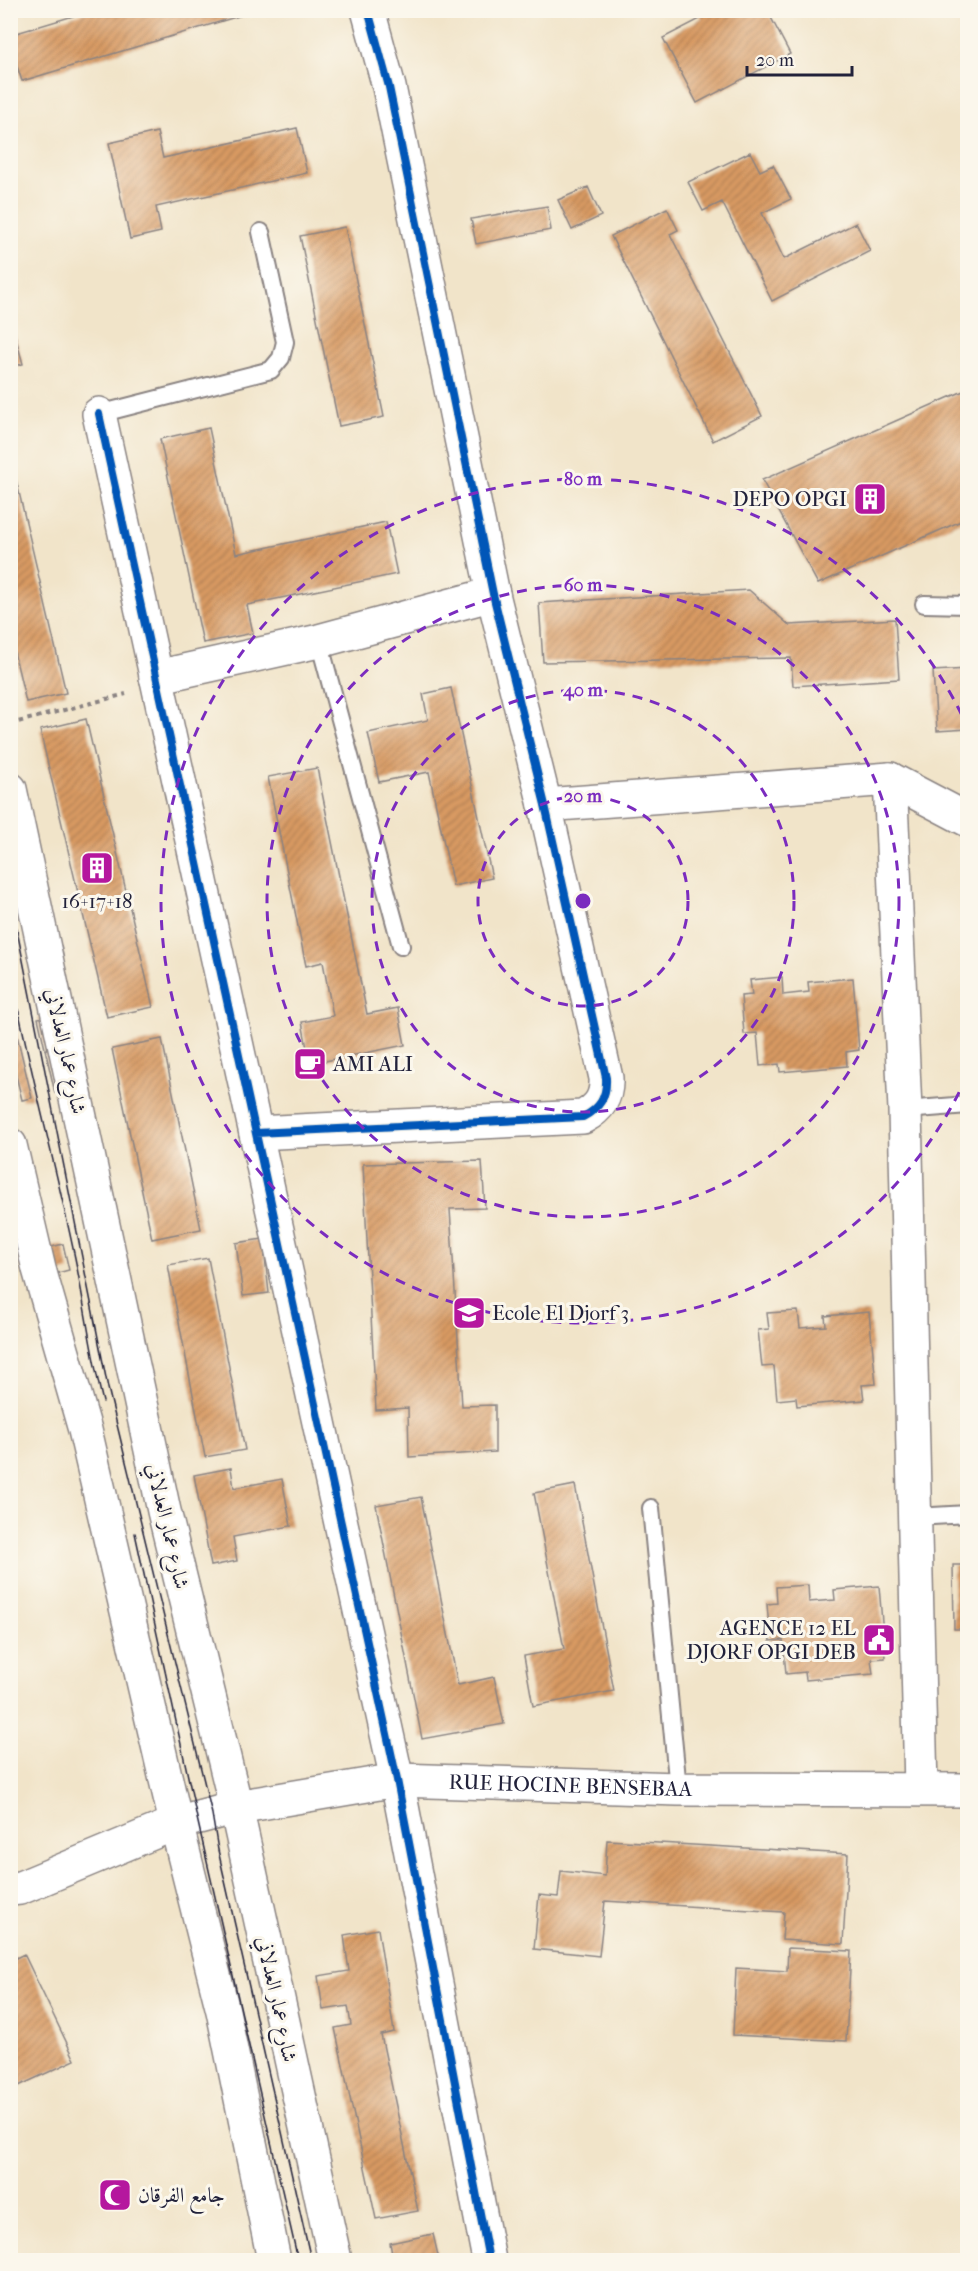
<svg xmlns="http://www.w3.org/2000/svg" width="978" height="2271" viewBox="0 0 978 2271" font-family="'IM FELL French Canon',Amiri,serif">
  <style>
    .building { fill: url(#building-hatch) }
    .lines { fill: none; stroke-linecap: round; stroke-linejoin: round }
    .lane-casing { stroke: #8a8382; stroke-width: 20 }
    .street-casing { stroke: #8a8382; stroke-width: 36 }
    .secondary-casing { stroke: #8a8382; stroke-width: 36 }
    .path { stroke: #8a8382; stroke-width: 4; stroke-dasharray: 4.5 4.5; stroke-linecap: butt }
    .lane { stroke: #fff; stroke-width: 16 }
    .street { stroke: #fff; stroke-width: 33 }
    .secondary { stroke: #fff; stroke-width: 33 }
    .tram { stroke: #22223b; stroke-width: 1.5 }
    .cycleway-casing { stroke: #fbf7ec; stroke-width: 11 }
    .cycleway { stroke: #0057b8; stroke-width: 8 }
    .ring { fill: none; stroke: #7b2cbf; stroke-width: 3; stroke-dasharray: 10 8 }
    .labels { text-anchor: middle; stroke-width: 6; stroke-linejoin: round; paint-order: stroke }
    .poi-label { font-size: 21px; fill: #22223b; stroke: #fbf7ec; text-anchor: start }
    .street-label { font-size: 21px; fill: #22223b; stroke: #fbf7ec }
    .centre { fill: #7b2cbf; stroke: #fbf7ec; stroke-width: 3 }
    .ring-label { font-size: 18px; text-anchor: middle; font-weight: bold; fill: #7b2cbf; stroke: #fbf7ec; stroke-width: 6; stroke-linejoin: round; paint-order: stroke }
  </style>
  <defs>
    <pattern id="building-hatch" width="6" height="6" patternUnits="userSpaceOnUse" patternTransform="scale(1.5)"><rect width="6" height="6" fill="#d89a62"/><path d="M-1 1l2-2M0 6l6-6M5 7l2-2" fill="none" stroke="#af7d52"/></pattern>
  </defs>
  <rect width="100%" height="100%" fill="#fbf7ec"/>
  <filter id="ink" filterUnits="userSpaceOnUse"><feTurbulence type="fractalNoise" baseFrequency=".0167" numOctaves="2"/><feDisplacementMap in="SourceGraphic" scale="12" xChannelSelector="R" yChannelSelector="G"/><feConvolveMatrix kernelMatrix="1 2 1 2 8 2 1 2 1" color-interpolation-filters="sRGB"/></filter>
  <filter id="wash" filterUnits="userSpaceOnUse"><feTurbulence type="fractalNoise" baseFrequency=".008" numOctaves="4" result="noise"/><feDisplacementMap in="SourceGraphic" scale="24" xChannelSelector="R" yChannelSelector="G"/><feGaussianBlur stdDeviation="1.35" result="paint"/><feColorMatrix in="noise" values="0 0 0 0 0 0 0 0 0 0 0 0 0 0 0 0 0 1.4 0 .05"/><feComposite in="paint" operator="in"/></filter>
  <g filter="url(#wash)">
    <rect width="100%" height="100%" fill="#f1e4c9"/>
    <g id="blocks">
      <path class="building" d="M93 10H255L256 11 22 81 10 45V35Z
        M697 10H767L790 54 697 103 663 38 702 18Z
        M297 128 307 173 156 207 161 232 130 239 109 143 157 132 163 158Z
        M750 152 760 171 773 165 791 199 762 213 784 259 856 223 870 251 772 301 722 202 703 211 688 182Z
        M588 187 601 216 572 230 558 200Z
        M547 206 551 230 476 244 471 219Z
        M667 208 678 230 670 234 762 416 713 441 611 236Z
        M345 227 384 417 339 426 300 236Z
        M10 317 23 364 10 367Z
        M968 389V518L818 584 762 480Z
        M209 428 236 554 386 522 397 574 247 605 253 633 203 643 160 439Z
        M11 458 66 693 26 702 10 635Z
        M749 590 789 625 895 619 899 679 793 686 791 658 543 662 539 603Z
        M968 669V729L937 731 933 671Z
        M451 688 492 878 453 886 429 772 379 782 368 733 428 720 423 694Z
        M86 719 153 1007 107 1017 40 730Z
        M317 768 367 1014 398 1008 405 1045 310 1064 302 1022 333 1016 323 962 306 966 268 777Z
        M782 977 783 995 809 992 808 982 853 978 859 1050 846 1052 847 1066 780 1072 779 1064 760 1066 757 1033 744 1034 741 996 752 995 750 980Z
        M48 1016 65 1091 55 1093 38 1018Z
        M14 1023 32 1098 22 1100 10 1051V1024Z
        M162 1039 201 1229 152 1239 112 1049Z
        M482 1161 485 1208 450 1209 462 1406 495 1405V1452L409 1457 408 1408 376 1410 363 1164Z
        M263 1239 269 1293 243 1296 236 1243Z
        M63 1244 69 1270 50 1275 44 1249Z
        M208 1258 245 1450 205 1457 168 1265Z
        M798 1311 800 1328 826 1326 825 1316 869 1312 876 1384 862 1385 864 1400 797 1406 796 1398 777 1400 774 1366 762 1367 758 1330 769 1329 767 1313Z
        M231 1468 234 1488 282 1479 291 1526 233 1537 237 1561 211 1566 194 1475Z
        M575 1485 614 1691 533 1706 524 1656 564 1649 534 1493Z
        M421 1497 458 1685 494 1677 504 1724 422 1739 376 1505Z
        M953 1565H968V1629H954Z
        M808 1585 809 1602 835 1600 834 1590 879 1586 885 1658 871 1659 873 1674 806 1680 805 1672 786 1674 783 1640 770 1641 767 1604 777 1603 776 1587Z
        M607 1840 848 1854 843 1944 782 1940 784 1912 605 1901 599 1956 534 1949 539 1895 558 1897 561 1871 605 1876Z
        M378 1929 394 2032 381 2035 418 2211 376 2219 335 2028 351 2025 348 2006 323 2010 318 1976 349 1971 344 1935Z
        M788 1948 851 1951 846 2041 733 2035 736 1968 787 1971Z
        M24 1954 75 2060 10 2090V1961Z
        M433 2234 439 2260H393L390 2243Z"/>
    </g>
  </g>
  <g filter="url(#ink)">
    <use href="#blocks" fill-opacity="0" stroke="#8a8382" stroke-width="1.5"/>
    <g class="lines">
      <g class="lane-casing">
        <path id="lane" d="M99 414 271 370 281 358 285 342 261 232
          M924 604 968 605
          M319 641 401 946
          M905 1110 968 1105
          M651 1508 678 1789
          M915 1517 968 1514"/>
      </g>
      <g class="street-casing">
        <g id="street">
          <path d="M99 414 397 1780 489 2260"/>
          <path d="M156 677 319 641 493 594"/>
          <path d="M890 779 905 1110 921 1789"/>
          <path d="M545 805 890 779 968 820"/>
          <path d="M256 1133 583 1117C600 1108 607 1097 606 1078L545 805 493 594 389 87 368 10"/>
          <path id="s1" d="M10 1889 20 1888 176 1823 236 1807 397 1780 678 1789 968 1790"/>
        </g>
      </g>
      <g class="secondary-casing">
        <path id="secondary" d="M10 789 164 1511 236 1807 335 2260
          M10 1145 39 1269 85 1430 176 1823 223 2011 274 2260"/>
      </g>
      <path class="path" d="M10 724 126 694"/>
      <use href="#lane" class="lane"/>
      <use href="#street" class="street"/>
      <use href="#secondary" class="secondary"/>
      <path class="tram" d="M10 895 108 1388 212 1814 218 1850 311 2260
        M10 968C28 1066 55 1161 75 1258 85 1306 91 1355 103 1402
        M135 1533 197 1818 298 2260"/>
      <g class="cycleway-casing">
        <path id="cycleway" d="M99 414 397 1780 489 2260
          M256 1133 583 1117C600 1108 607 1097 606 1078L545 805 493 594 389 87 368 10"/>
      </g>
      <use href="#cycleway" class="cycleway"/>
    </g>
  </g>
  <g class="ring">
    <circle cx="583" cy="901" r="105"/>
    <circle cx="583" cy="901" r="211"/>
    <circle cx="583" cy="901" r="316"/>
    <path d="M967 1076A422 422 0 1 1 967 726"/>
  </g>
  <defs>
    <g id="building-square" transform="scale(1.725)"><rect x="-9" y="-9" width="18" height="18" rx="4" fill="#b5179e" stroke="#fbf7ec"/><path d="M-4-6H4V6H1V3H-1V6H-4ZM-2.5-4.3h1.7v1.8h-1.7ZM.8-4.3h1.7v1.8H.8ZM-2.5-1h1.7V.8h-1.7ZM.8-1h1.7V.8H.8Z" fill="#fff"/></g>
    <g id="cafe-square" transform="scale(1.725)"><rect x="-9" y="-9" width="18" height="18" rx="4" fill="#b5179e" stroke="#fbf7ec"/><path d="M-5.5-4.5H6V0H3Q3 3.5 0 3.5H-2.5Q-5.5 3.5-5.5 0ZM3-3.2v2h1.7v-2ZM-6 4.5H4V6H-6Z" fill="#fff"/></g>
    <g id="school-square" transform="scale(1.725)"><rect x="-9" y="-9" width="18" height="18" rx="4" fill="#b5179e" stroke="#fbf7ec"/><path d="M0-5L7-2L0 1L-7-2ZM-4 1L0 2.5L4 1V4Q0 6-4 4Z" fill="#fff"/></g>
    <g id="civic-square" transform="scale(1.725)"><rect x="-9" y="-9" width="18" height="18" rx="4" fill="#b5179e" stroke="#fbf7ec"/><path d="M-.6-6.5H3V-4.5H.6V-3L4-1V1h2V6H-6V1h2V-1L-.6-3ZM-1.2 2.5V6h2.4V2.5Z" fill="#fff"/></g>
    <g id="mosque-square" transform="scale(1.725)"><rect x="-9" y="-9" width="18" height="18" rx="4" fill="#b5179e" stroke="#fbf7ec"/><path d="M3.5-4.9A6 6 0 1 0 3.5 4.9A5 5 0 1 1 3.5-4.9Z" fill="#fff"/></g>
  </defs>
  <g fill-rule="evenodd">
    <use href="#building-square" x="870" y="499"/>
    <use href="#building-square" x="97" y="868"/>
    <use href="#cafe-square" x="310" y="1064"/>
    <use href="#school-square" x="469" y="1313"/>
    <use href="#civic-square" x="879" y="1640"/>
    <use href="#mosque-square" x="115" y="2195"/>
  </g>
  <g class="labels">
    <g class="poi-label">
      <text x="847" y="506" text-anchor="end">DEPO OPGI</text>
      <text x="97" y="908" text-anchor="middle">16+17+18</text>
      <text x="333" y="1071">AMI ALI</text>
      <text x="492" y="1320">Ecole El Djorf 3</text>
      <text x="856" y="1635" text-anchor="end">AGENCE 12 EL<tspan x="856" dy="24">DJORF OPGI DEB</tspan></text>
      <text x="138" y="2202">جامع الفرقان</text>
    </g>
    <g class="street-label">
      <text transform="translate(66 1051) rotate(78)" y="7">شارع عمار العدلاني</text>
      <text transform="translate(168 1526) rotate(77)" y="7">شارع عمار العدلاني</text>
      <text dy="7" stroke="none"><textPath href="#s1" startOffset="578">RUE HOCINE BENSEBAA</textPath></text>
      <text transform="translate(277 1999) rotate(78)" y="7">شارع عمار العدلاني</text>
    </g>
  </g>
  <circle cx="583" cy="901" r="9" class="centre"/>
  <g class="ring-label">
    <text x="583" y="485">80 m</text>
    <text x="583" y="591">60 m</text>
    <text x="583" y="696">40 m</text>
    <text x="583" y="802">20 m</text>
  </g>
  <rect width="978" height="2271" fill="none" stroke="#fbf7ec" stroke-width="36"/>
  <path d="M747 66v9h105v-9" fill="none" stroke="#22223b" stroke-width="3"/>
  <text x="756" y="66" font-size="18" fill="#22223b" stroke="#fbf7ec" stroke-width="4.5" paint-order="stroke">20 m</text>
</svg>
